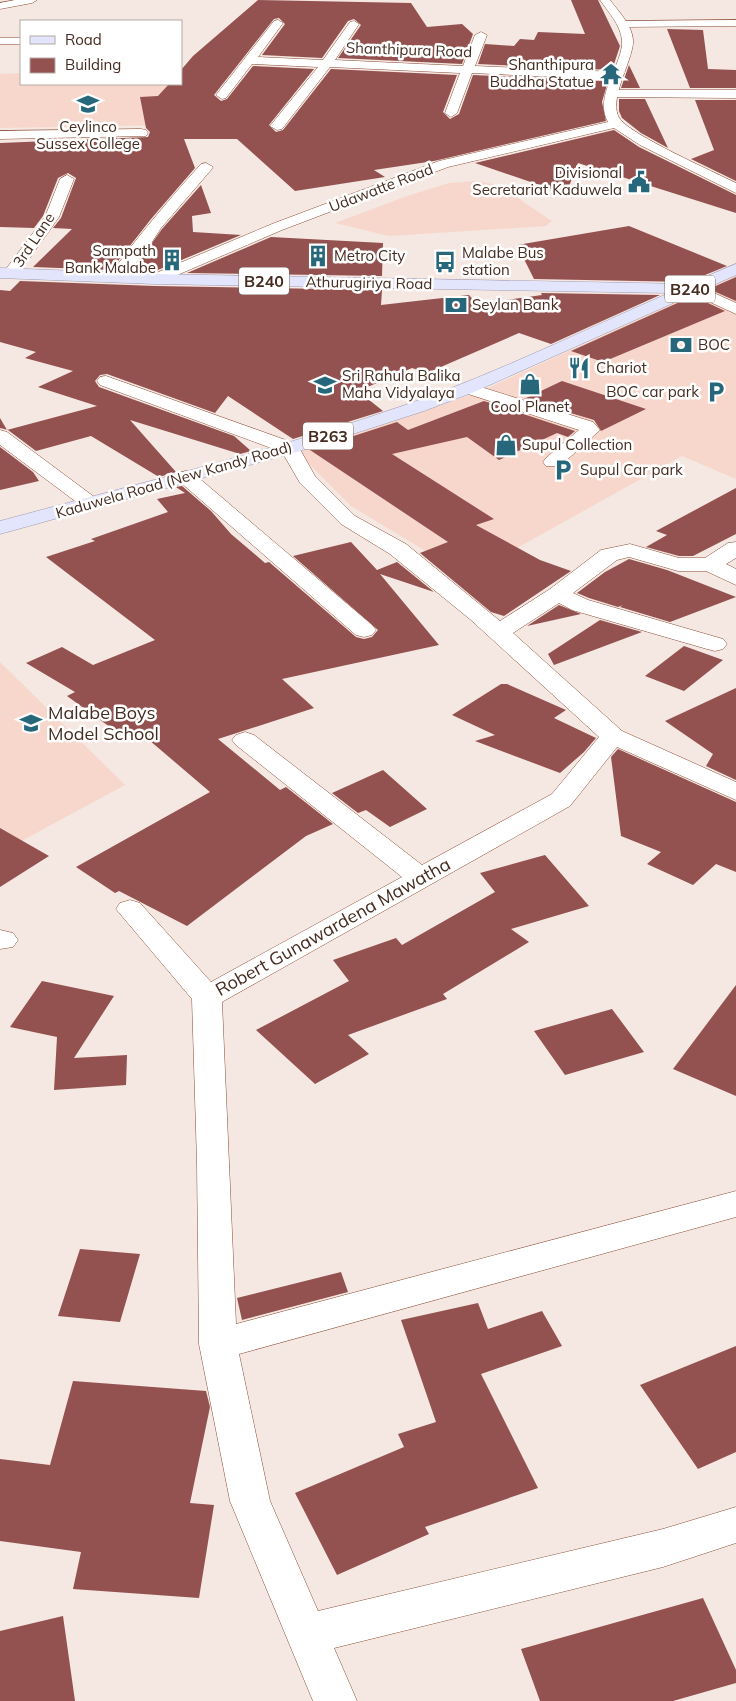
<svg xmlns="http://www.w3.org/2000/svg" width="736" height="1701" viewBox="0 0 736 1701" font-family="Mulish,sans-serif">
  <style>
    .built { fill: #f7d7cb }
    .building { fill: #935150 }
    .lines { fill: none; stroke-linecap: round; stroke-linejoin: round }
    .minor-casing { stroke: #8a4e37; stroke-width: 1 }
    .tertiary-casing { stroke: #8a4e37; stroke-width: 1 }
    .primary-casing { stroke: #9f98ae; stroke-width: 1 }
    .minor { fill: #fff; fill-rule: evenodd }
    .tertiary { fill: #fff; fill-rule: evenodd }
    .primary { fill: #e3e5fd; fill-rule: evenodd }
    .labels { text-anchor: middle; stroke-width: 5; stroke-linejoin: round; paint-order: stroke }
    .far-street-label { font-size: 15px; fill: #452b20; stroke: #fff }
    .far-poi-label { font-size: 15px; fill: #452b20; stroke: #fff; text-anchor: start }
    .shield { fill: #fff; stroke: #7d6b63; stroke-width: 1 }
    .shield-label { font-size: 16px; font-weight: bold; fill: #452b20 }
    .poi-label { font-size: 18px; fill: #452b20; stroke: #fff; text-anchor: start }
    .street-label { font-size: 18px; fill: #452b20; stroke: #fff }
  </style>
  <rect width="100%" height="100%" fill="#f5e7e1"/>
  <path class="built" d="M21 73V84H177L173 125 0 128V74Z
    M479 181 500 186 552 221 546 226 389 236 335 223 410 195 449 183Z
    M736 275V479L682 456 467 576 351 506 298 453 479 392Z
    M0 662 125 785 12 846 0 838Z"/>
  <path class="building" d="M258 0 411 3 427 27 462 24 473 34 462 64 338 58 361 25 354 19 348 21 322 58 262 55 285 24 279 18 274 19 214 95 221 101 227 99 253 66 314 69 269 125 276 132 283 130 331 69 457 75 443 112 450 119 459 114 473 75 608 81 602 102 606 121 434 161 374 170 385 177 295 191 237 139H184L195 168 151 219 111 270 33 267 72 229 53 228 61 218 76 178 68 173 58 178 43 216 34 228 0 227V143L148 137 150 132 146 128 140 97 158 96 169 84H181V70L193 56Z
    M571 0H598L620 46 612 70 478 64 485 44 514 46 520 39 534 40 538 32 585 34Z
    M667 29 703 30 708 69 736 70V88H690Z
    M629 65 640 88H621Z
    M619 99H645L668 148 641 133 622 118 619 111Z
    M695 100H736V181L691 159 714 150Z
    M614 130 639 147 736 195V213L578 163 566 194 475 163Z
    M201 185 211 213 192 216 193 232 241 235 153 272 132 271 162 229Z
    M629 226 727 266 688 282 534 279 517 245Z
    M271 237 383 243 382 276 187 273Z
    M736 277V301L709 289Z
    M20 281 155 286 382 290 381 305 469 295 477 304 542 295 541 293 660 295 551 344 519 333 427 373 412 368 358 391 383 411 293 439 228 396 215 413 107 374 100 375 95 381 99 387 234 436 251 451 240 454 130 420 176 472 159 477 91 436 36 451 8 430 0 428V418L7 430 97 406 38 387 73 371 25 358 36 352 0 342V290L10 291Z
    M693 296 725 311 603 362 571 351Z
    M562 381 646 409 601 431 594 420 524 399Z
    M484 401 575 431 568 437 557 433 499 460 467 437 392 454 494 519 476 525 540 560 571 571 504 616 491 612 420 553 448 542 310 450 397 422 408 430Z
    M0 447 33 472 39 481 0 490Z
    M182 486 211 511 231 534 265 563 269 562 356 637 364 639 372 637 378 630 293 556 351 542 377 570 397 562 434 592 380 574 439 645 282 679 314 708 218 739 280 790 286 787 333 824 306 836 187 926 119 891 115 893 76 867 210 792 142 734 128 740 67 696 75 692 26 663 62 647 93 665 155 640 46 557 95 541 91 539 168 512 157 499 185 493 176 487Z
    M736 488V534L693 556H679L646 547 667 535 656 531Z
    M629 559 667 570 736 597 670 622 620 607 623 605 618 607 589 598 577 593 605 572Z
    M559 605 581 614 527 626Z
    M600 620 642 632 554 665 548 654Z
    M684 646 723 660 684 691 645 676Z
    M501 684H507L566 710 554 718 596 738 584 752 560 773 475 741 495 735 452 715Z
    M736 688V780L706 766 713 754 665 721Z
    M618 749 736 802V872L716 864 693 885 647 864 661 852 621 836 611 757Z
    M383 770 427 809 390 827 366 810 358 813 332 793Z
    M0 828 49 856 0 887Z
    M545 855 589 906 511 929 529 942 443 994 447 999 348 1035 369 1054 315 1084 256 1030 349 981 333 960 396 938 402 945 495 892 480 873Z
    M42 981 114 996 74 1058 127 1055 126 1085 54 1090 57 1037 10 1027Z
    M736 985V1096L673 1069Z
    M612 1009 644 1052 565 1075 534 1031Z
    M80 1249 140 1254 120 1322 58 1316Z
    M341 1272 348 1292 242 1320 237 1298Z
    M478 1303 488 1329 542 1311 562 1346 481 1374 538 1488 425 1527 429 1534 337 1575 295 1493 404 1447 398 1434 436 1422 401 1320Z
    M736 1346V1452L698 1469 640 1385Z
    M73 1381 206 1391 210 1407 190 1503 214 1505 199 1598 73 1589 81 1552 0 1541V1459L50 1465Z
    M703 1598 736 1670V1683L673 1701H540L521 1649Z
    M63 1616 75 1701H0V1631Z"/>
  <g class="lines">
    <g class="minor-casing">
      <path id="minor" d="M15 0H37L32 3 0 9V3Z
        M278 20 283 23 258 57 323 60 350 22 354 21 359 24 335 60 463 66 475 35 481 32 487 35 475 66 616 72 622 76 616 80 472 73 457 113 451 117 445 113 460 73 330 67 282 129 277 130 270 126 318 67 252 64 226 98 222 99 216 95 274 21Z
        M736 20V26L623 27 618 24 623 21Z
        M0 38H21V44H0Z
        M612 90H736V98L608 97 606 94 608 91Z
        M141 129 146 130 148 133 146 136 0 139V131Z
        M206 163 213 167 211 170 161 228 152 242 122 281H110L108 278C136 238 168 201 201 164Z
        M67 175 74 179 59 217 17 276H5L3 273 45 217 60 179Z
        M692 283 736 303V314L686 291 684 288Z
        M106 376 297 444 315 476 355 516 406 544 500 621 550 589 601 550 630 544 679 558H705L728 543 736 542V558L726 564 736 569V585L706 571H678L629 557 617 560 573 593 588 600 723 639 727 644 723 649 715 651 707 649 572 610 559 603 513 633 622 731 736 782V800L617 747 570 806 222 1002 236 1324 736 1191V1217L239 1354 270 1501 318 1611 663 1529 736 1507V1543L663 1567 334 1648 357 1701H313L230 1501 199 1344 197 1162 192 999 116 909 120 903 130 900 140 903 211 982 402 877 236 745 232 740 236 735 245 732 254 735 422 865 552 794 599 737 471 620 390 554 341 524 300 483 282 452 100 385 97 381 100 377Z
        M468 383 593 422 600 430 560 466H546L543 462 546 458 579 430 462 392 459 388 462 384Z
        M0 430 7 432 97 499 100 503 97 507 90 509 83 507 0 445Z
        M186 471 193 473 372 625 376 630 372 635 364 637 356 635 179 481 176 477 179 473Z
        M0 930 13 933 18 940 13 947 0 949Z"/>
    </g>
    <g class="tertiary-casing">
      <path id="tertiary" d="M600 0H610C619 12 634 27 633 43 632 62 607 102 620 119 631 135 714 172 736 183V193L640 145 614 128 448 167 282 230 161 282H149L147 279 149 276 272 224 439 161 608 122C593 96 624 63 622 40 620 24 609 13 600 0Z"/>
    </g>
    <g class="primary-casing">
      <path id="primary" d="M736 264V275L474 392 424 411 297 452 0 534V521C137 484 277 450 411 403 499 372 584 330 669 293L155 284 0 278V268L155 274 688 284Z"/>
    </g>
    <use href="#minor" class="minor"/>
    <use href="#tertiary" class="tertiary"/>
    <use href="#primary" class="primary"/>
  </g>
  <defs>
    <g id="temple-bare" transform="scale(1.725)"><path d="M0-6L5-2H3V0L6.5 2.5H4V6H1.5V3h-3V6H-4V2.5H-6.5L-3 0V-2H-5Z" fill="#26677b" stroke="#fff" stroke-width="2.5" paint-order="stroke"/></g>
    <g id="school-bare" transform="scale(1.725)"><path d="M0-5L7-2L0 1L-7-2ZM-4 1L0 2.5L4 1V4Q0 6-4 4Z" fill="#26677b" stroke="#fff" stroke-width="2.5" paint-order="stroke"/></g>
    <g id="civic-bare" transform="scale(1.725)"><path d="M-.6-6.5H3V-4.5H.6V-3L4-1V1h2V6H-6V1h2V-1L-.6-3ZM-1.2 2.5V6h2.4V2.5Z" fill="#26677b" stroke="#fff" stroke-width="2.5" paint-order="stroke"/></g>
    <g id="building-bare" transform="scale(1.725)"><path d="M-4-6H4V6H1V3H-1V6H-4ZM-2.5-4.3h1.7v1.8h-1.7ZM.8-4.3h1.7v1.8H.8ZM-2.5-1h1.7V.8h-1.7ZM.8-1h1.7V.8H.8Z" fill="#26677b" stroke="#fff" stroke-width="2.5" paint-order="stroke"/></g>
    <g id="bus-bare" transform="scale(1.725)"><path d="M-5-6H5V4H4V6H2V4H-2V6H-4V4H-5ZM-3.5-4V0h7V-4ZM-3.5 1.2v1.5H-2V1.2ZM2 1.2v1.5H3.5V1.2Z" fill="#26677b" stroke="#fff" stroke-width="2.5" paint-order="stroke"/></g>
    <g id="bank-bare" transform="scale(1.725)"><path d="M-6-4H6V4H-6ZM0-2.3a2.3 2.3 0 1 0 0 4.6a2.3 2.3 0 1 0 0-4.6Z" fill="#26677b" stroke="#fff" stroke-width="2.5" paint-order="stroke"/></g>
    <g id="restaurant-bare" transform="scale(1.725)"><path d="M-5-6h1v4h1v-4h1v4h1v-4h1v5L-1.5 .5V6h-2V.5L-5-1ZM5-6V6H3V1.5H1.5Q1.5-4 5-6Z" fill="#26677b" stroke="#fff" stroke-width="2.5" paint-order="stroke"/></g>
    <g id="shop-bare" transform="scale(1.725)"><path d="M-5-2.5h2.3a2.7 3.5 0 0 1 5.4 0H5L5.5 6h-11ZM-1.5-2.5h3a1.5 2.3 0 0 0-3 0Z" fill="#26677b" stroke="#fff" stroke-width="2.5" paint-order="stroke"/></g>
    <g id="parking-bare" transform="scale(1.725)"><path d="M-3.5-5.5H1a3.5 3.5 0 0 1 0 7H-1V5.5H-3.5ZM-1-3.4V-.6H.8a1.4 1.4 0 0 0 0-2.8Z" fill="#26677b" stroke="#fff" stroke-width="2.5" paint-order="stroke"/></g>
  </defs>
  <g fill-rule="evenodd">
    <use href="#temple-bare" x="611" y="74"/>
    <use href="#school-bare" x="88" y="104"/>
    <use href="#civic-bare" x="639" y="182"/>
    <use href="#building-bare" x="318" y="256"/>
    <use href="#building-bare" x="172" y="260"/>
    <use href="#bus-bare" x="445" y="262"/>
    <use href="#bank-bare" x="456" y="305"/>
    <use href="#bank-bare" x="681" y="345"/>
    <use href="#restaurant-bare" x="579" y="368"/>
    <use href="#shop-bare" x="530" y="384"/>
    <use href="#school-bare" x="325" y="385"/>
    <use href="#parking-bare" x="716" y="392"/>
    <use href="#shop-bare" x="506" y="445"/>
    <use href="#parking-bare" x="563" y="470"/>
    <use href="#school-bare" x="31" y="723"/>
  </g>
  <g class="labels">
    <g class="far-street-label">
      <text transform="translate(409 50) rotate(2)" y="5">Shanthipura Road</text>
      <text transform="translate(381 188) rotate(-21)" y="5">Udawatte Road</text>
      <text transform="translate(34 240) rotate(-56)" y="5">3rd Lane</text>
      <text transform="translate(369 283) rotate(1)" y="5">Athurugiriya Road</text>
      <text transform="translate(174 480) rotate(-16)" y="5">Kaduwela Road (New Kandy Road)</text>
    </g>
    <g class="far-poi-label">
      <text x="594" y="70" text-anchor="end">Shanthipura<tspan x="594" dy="17">Buddha Statue</tspan></text>
      <text x="88" y="132" text-anchor="middle">Ceylinco<tspan x="88" dy="17">Sussex College</tspan></text>
      <text x="622" y="178" text-anchor="end">Divisional<tspan x="622" dy="17">Secretariat Kaduwela</tspan></text>
      <text x="156" y="256" text-anchor="end">Sampath<tspan x="156" dy="17">Bank Malabe</tspan></text>
      <text x="462" y="258">Malabe Bus<tspan x="462" dy="17">station</tspan></text>
      <text x="334" y="261">Metro City</text>
      <text x="472" y="310">Seylan Bank</text>
      <text x="698" y="350">BOC</text>
      <text x="596" y="373">Chariot</text>
      <text x="342" y="381">Sri Rahula Balika<tspan x="342" dy="17">Maha Vidyalaya</tspan></text>
      <text x="699" y="397" text-anchor="end">BOC car park</text>
      <text x="530" y="412" text-anchor="middle">Cool Planet</text>
      <text x="522" y="450">Supul Collection</text>
      <text x="580" y="475">Supul Car park</text>
    </g>
    <g class="shield">
      <rect x="239" y="267.5" width="50" height="27" rx="4"/>
      <rect x="665" y="275.5" width="50" height="27" rx="4"/>
      <rect x="303" y="422.5" width="50" height="27" rx="4"/>
    </g>
    <g class="shield-label">
      <text x="264" y="287">B240</text>
      <text x="690" y="295">B240</text>
      <text x="328" y="442">B263</text>
    </g>
    <g class="poi-label">
      <text x="48" y="719">Malabe Boys<tspan x="48" dy="21">Model School</tspan></text>
    </g>
    <g class="street-label">
      <text transform="translate(333 927) rotate(-29)" y="6">Robert Gunawardena Mawatha</text>
    </g>
  </g>
  <rect x="20" y="20" width="162" height="65" fill="#ffffff" stroke="#b5aaa6"/>
  <rect x="30" y="36" width="25" height="8" fill="#e3e5fd" stroke="#b5aaa6"/>
  <text x="65" y="45" font-size="15" fill="#452b20">Road</text>
  <rect x="30" y="58" width="25" height="15" fill="#935150" stroke="#b5aaa6"/>
  <text x="65" y="70" font-size="15" fill="#452b20">Building</text>
</svg>
